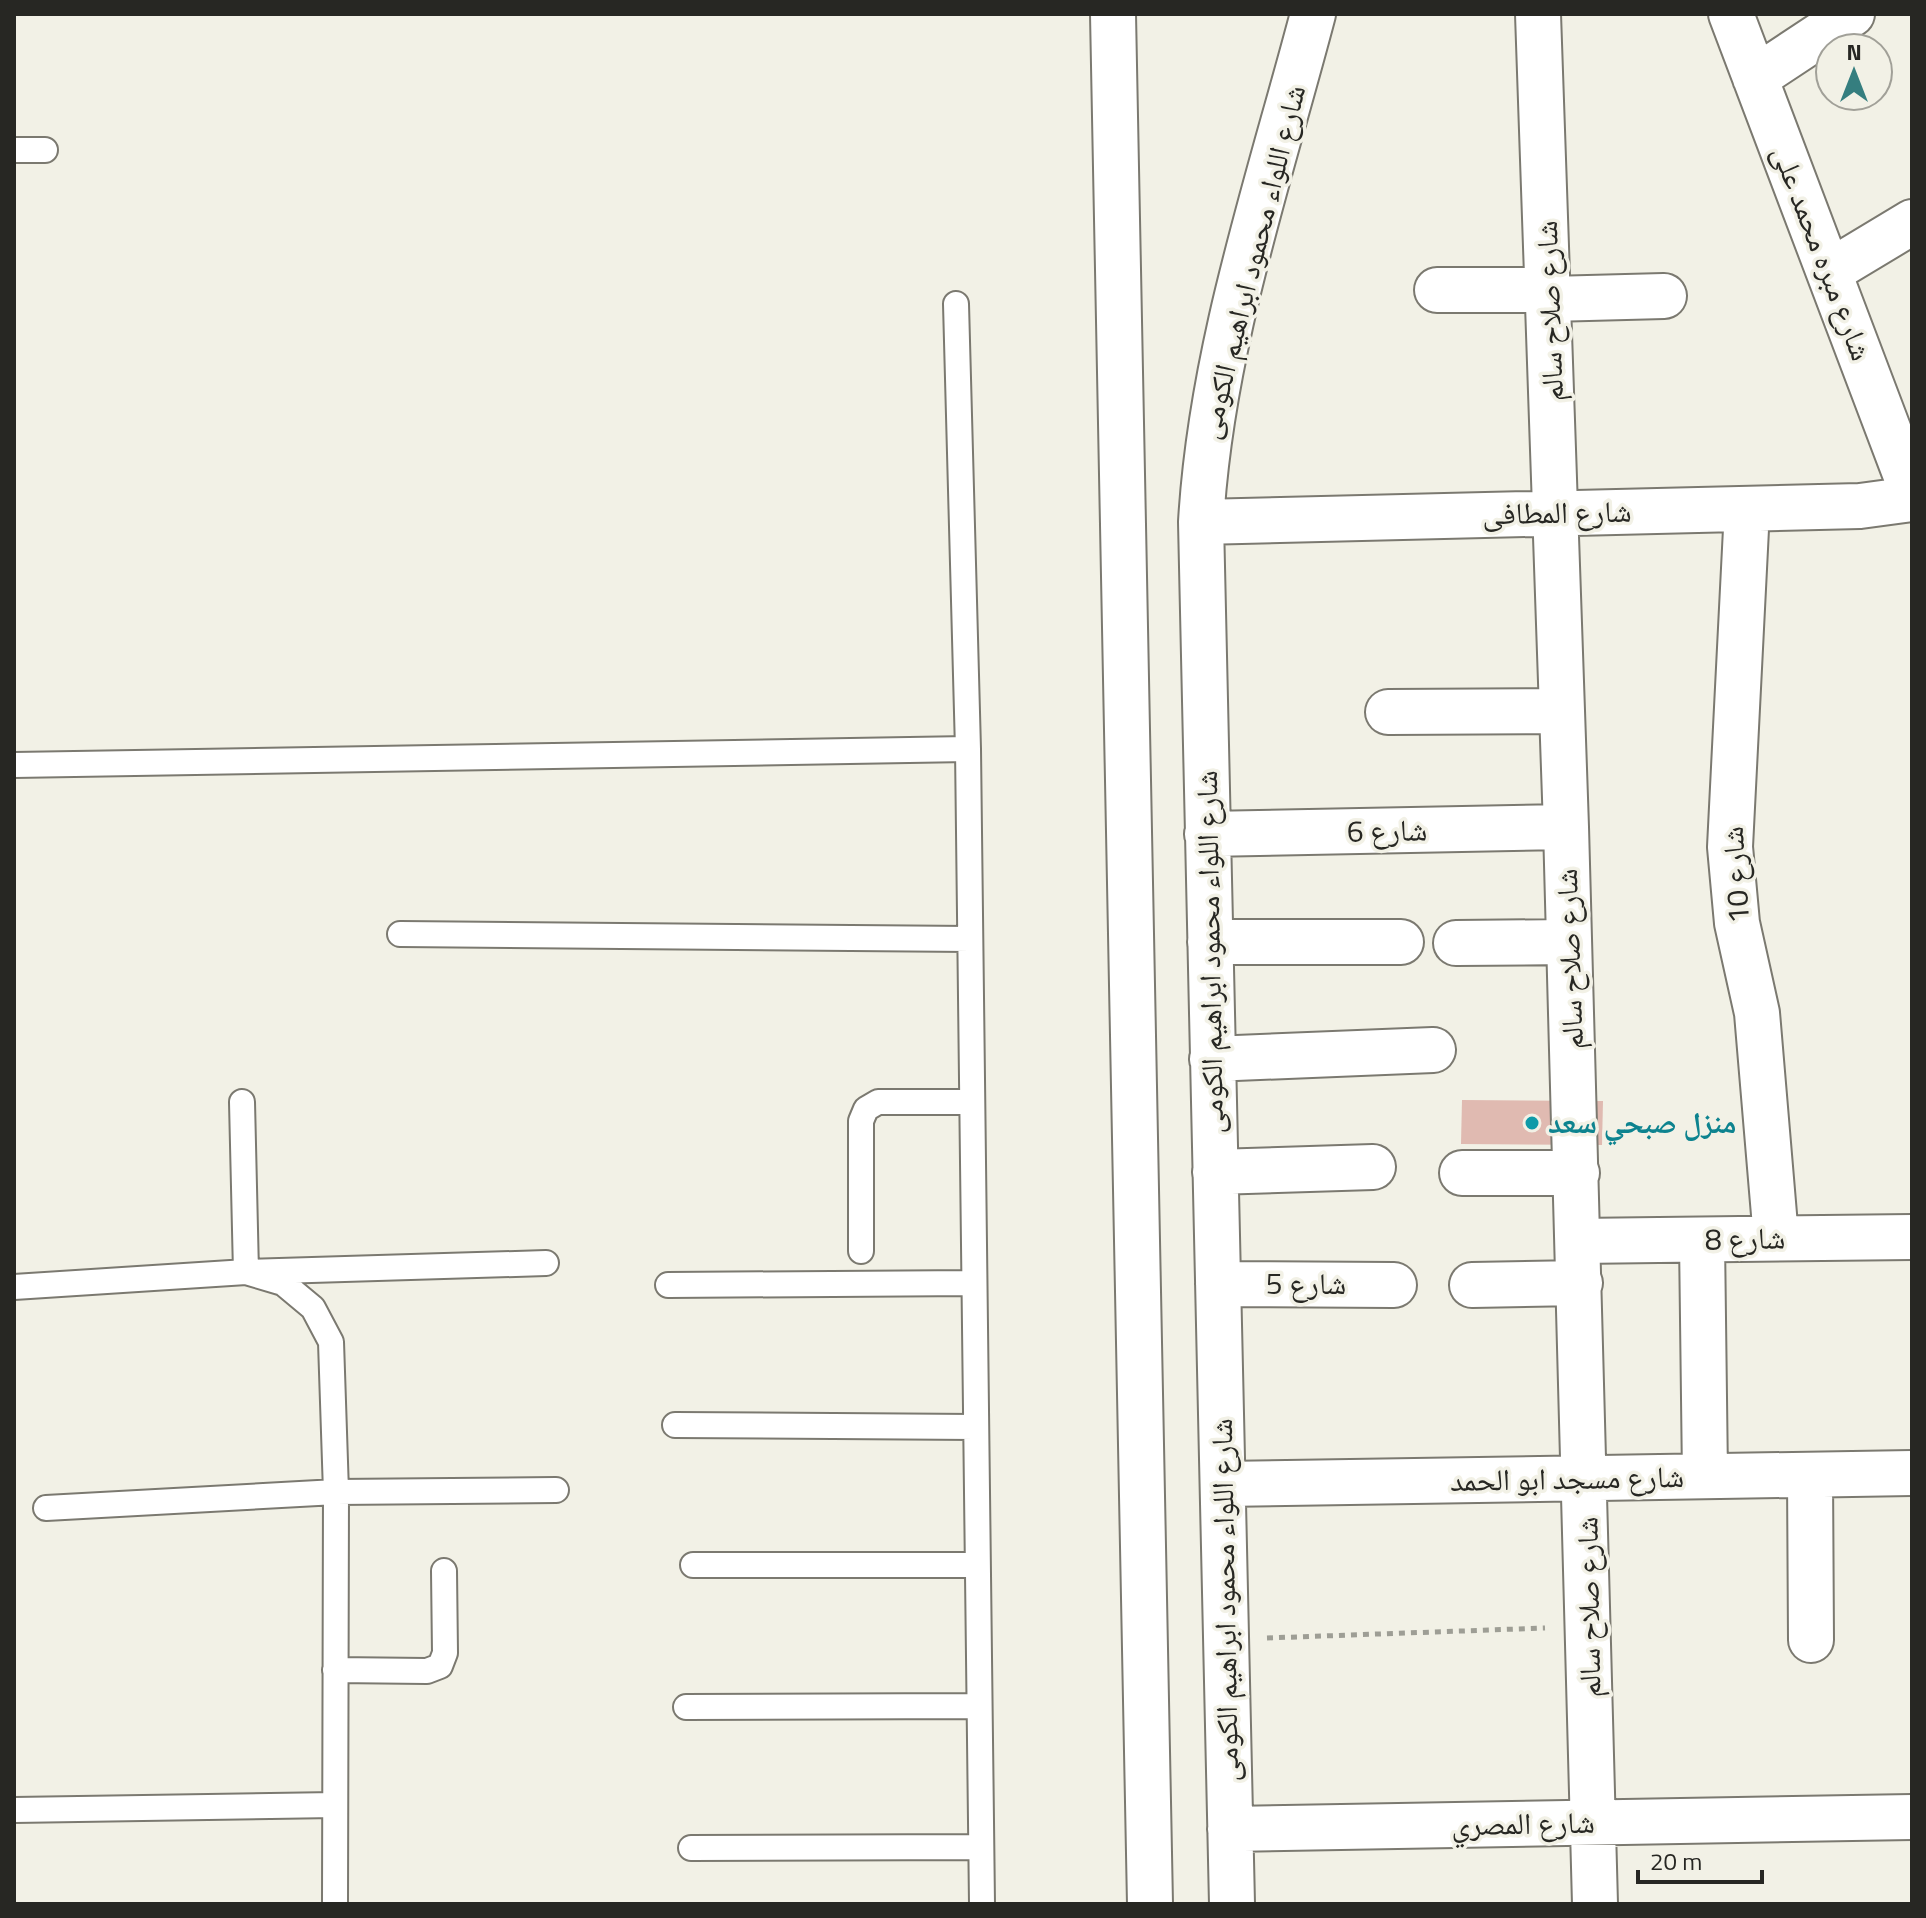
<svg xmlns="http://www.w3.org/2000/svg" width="1926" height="1918" viewBox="0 0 1926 1918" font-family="'Titillium Web','Noto Naskh Arabic',sans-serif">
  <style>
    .building { fill: #e0bab1 }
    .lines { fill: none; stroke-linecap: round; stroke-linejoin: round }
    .service-casing { stroke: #7b7970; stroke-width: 28 }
    .minor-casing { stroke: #7b7970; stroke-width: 48 }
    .path { stroke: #9e9e95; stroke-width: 5; stroke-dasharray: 6 6; stroke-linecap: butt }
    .service { stroke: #fff; stroke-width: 24 }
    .minor { stroke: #fff; stroke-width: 44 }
    .culture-dot { fill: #0f9aa8; stroke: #f2f1e6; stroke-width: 3 }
    .labels { text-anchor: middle; stroke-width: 7; stroke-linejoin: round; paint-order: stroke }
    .street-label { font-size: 30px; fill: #272723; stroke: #f2f1e6 }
    .culture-label { font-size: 30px; font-weight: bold; fill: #0d838f; stroke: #f2f1e6; text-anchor: start }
  </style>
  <rect width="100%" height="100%" fill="#f2f1e6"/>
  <path class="building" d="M1462 1100 1603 1101 1602 1145 1461 1144Z"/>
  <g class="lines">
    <g class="service-casing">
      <path id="service" d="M14 150H45
        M956 304 968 749 982 1904
        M14 765 968 749
        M400 934 970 939
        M242 1102 246 1272 546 1263
        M861 1251V1121L866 1109 878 1102H972
        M668 1285 973 1283
        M14 1287 246 1272 283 1283 313 1308 331 1342 336 1492 335 1904
        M675 1425 975 1427
        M46 1508 336 1492 556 1490
        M693 1565H976
        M335 1670 427 1671 440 1666 445 1653 444 1571
        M686 1707 977 1706
        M14 1810 335 1805
        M691 1848 981 1847"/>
    </g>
    <g class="minor-casing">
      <path id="minor" d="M1113 14 1150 1904
        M1538 14 1566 827 1595 1904
        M1731 14 1912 492
        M1755 78 1852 14
        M1829 272 1912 222
        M1437 290H1550
        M1550 299 1664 296
        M1747 509 1730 847 1737 923 1757 1013 1776 1238
        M1201 522 1860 506 1912 499
        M1388 712 1562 711
        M1207 834 1566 827
        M1210 942H1401
        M1456 943 1568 942
        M1212 1059 1433 1050
        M1215 1172 1373 1167
        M1462 1173H1577
        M1702 1240 1705 1476
        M1578 1241 1912 1237
        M1218 1284 1394 1285
        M1472 1285 1580 1283
        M1810 1475 1811 1640
        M1223 1484 1912 1473
        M1230 1829 1912 1817
        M1232 1904 1201 522C1211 349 1269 181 1313 14"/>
    </g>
    <path class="path" d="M1267 1638 1545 1628"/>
    <use href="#service" class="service"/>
    <use href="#minor" class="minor"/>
  </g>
  <circle class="culture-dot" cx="1532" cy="1123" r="8"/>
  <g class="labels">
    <g class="street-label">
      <text transform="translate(1822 253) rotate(69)" y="10">شارع مبره محمد على</text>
      <text transform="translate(1252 262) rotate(-76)" y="10">شارع اللواء محمود ابراهيم الكومى</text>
      <text transform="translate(1550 311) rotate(-92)" y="10">شارع صلاح سالم</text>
      <text transform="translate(1557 513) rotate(-1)" y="10">شارع المطافى</text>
      <text transform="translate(1387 831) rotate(-1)" y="10">شارع 6</text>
      <text transform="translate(1736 875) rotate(-94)" y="10">شارع 10</text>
      <text transform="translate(1210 952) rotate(-91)" y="10">شارع اللواء محمود ابراهيم الكومى</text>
      <text transform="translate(1570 959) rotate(-92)" y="10">شارع صلاح سالم</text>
      <text transform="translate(1745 1239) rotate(-1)" y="10">شارع 8</text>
      <text x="1306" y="1294">شارع 5</text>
      <text transform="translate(1567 1479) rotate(-1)" y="10">شارع مسجد ابو الحمد</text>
      <text transform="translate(1225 1600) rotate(-91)" y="10">شارع اللواء محمود ابراهيم الكومى</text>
      <text transform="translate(1589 1607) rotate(-91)" y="10">شارع صلاح سالم</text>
      <text transform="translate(1523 1824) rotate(-1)" y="10">شارع المصري</text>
    </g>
    <g class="culture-label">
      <text x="1548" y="1133">منزل صبحي سعد</text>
    </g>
  </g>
  <rect width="1926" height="1918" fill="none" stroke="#272723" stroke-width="32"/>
  <g transform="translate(1854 72)"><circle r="38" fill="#f2f1e6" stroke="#a1a098" stroke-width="2"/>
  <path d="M0-6L14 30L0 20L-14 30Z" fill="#357e7f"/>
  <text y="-12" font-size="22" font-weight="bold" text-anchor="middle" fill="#272723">N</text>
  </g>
  <path d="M1638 1870v12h124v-12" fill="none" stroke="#272723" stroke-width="4"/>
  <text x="1650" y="1870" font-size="24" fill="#272723" stroke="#f2f1e6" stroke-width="6" paint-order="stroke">20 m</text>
</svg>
